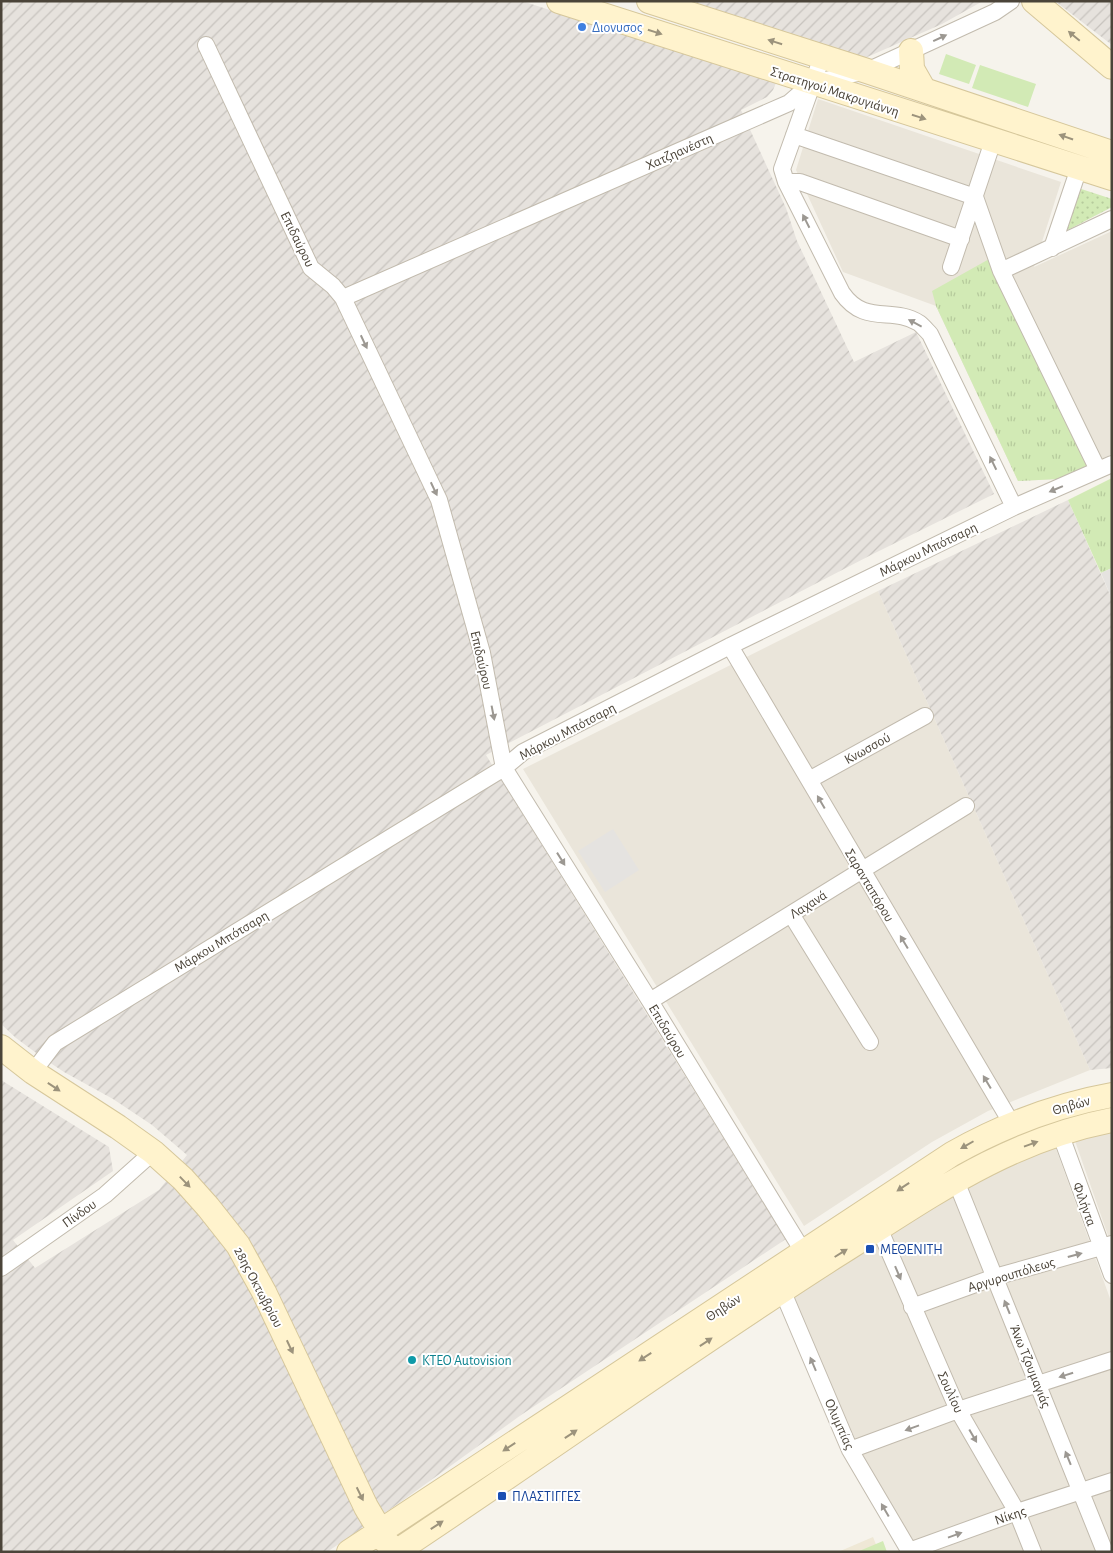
<svg xmlns="http://www.w3.org/2000/svg" width="1113" height="1553" viewBox="0 0 1113 1553" font-family="'Alegreya Sans',sans-serif">
  <style>
    .residential { fill: #eae5da }
    .industrial { fill: url(#industrial-furrows) }
    .education { fill: #efe8d6 }
    .grass { fill: url(#grass-dots) }
    .park { fill: url(#park-tufts) }
    .garden { fill: #d2eab5 }
    .parking { fill: #e5e3e0 }
    .lines { fill: none; stroke-linecap: round; stroke-linejoin: round }
    .street-casing { stroke: #c2bbae; stroke-width: 18 }
    .secondary-casing { stroke: #d6c79b; stroke-width: 26 }
    .street { stroke: #fff; stroke-width: 16 }
    .secondary { stroke: #fff3cd; stroke-width: 24 }
    .oneway { fill: #9c937c }
    .oneway2 { fill: #9c9892 }
    .shop-dot { fill: #3f7fe0; stroke: #fff; stroke-width: 2 }
    .transit-dot { fill: #1a4fb4; stroke: #fff; stroke-width: 2 }
    .culture-dot { fill: #0f9aa8; stroke: #fff; stroke-width: 2 }
    .labels { text-anchor: middle; stroke-width: 4; stroke-linejoin: round; paint-order: stroke }
    .shop-label { font-size: 14px; fill: #366cbe; stroke: #fff; text-anchor: start }
    .street-label { font-size: 14px; fill: #4b4439; stroke: #fff }
    .transit-label { font-size: 14px; fill: #164399; stroke: #fff; text-anchor: start }
    .culture-label { font-size: 14px; fill: #0d838f; stroke: #fff; text-anchor: start }
  </style>
  <defs>
    <pattern id="industrial-furrows" width="10" height="10" patternUnits="userSpaceOnUse" patternTransform="scale(1.25)"><rect width="10" height="10" fill="#e6e2dd"/><path d="M-1 1l2-2M0 10L10 0M9 11l2-2" fill="none" stroke="#c7c3be"/></pattern>
    <pattern id="grass-dots" width="8" height="8" patternUnits="userSpaceOnUse" patternTransform="scale(1.25)"><rect width="8" height="8" fill="#d2eab5"/><path d="M2 2h.1M6 6h.1" fill="none" stroke="#b6ca9c" stroke-width="1.8" stroke-linecap="round"/></pattern>
    <pattern id="park-tufts" width="24" height="20" patternUnits="userSpaceOnUse" patternTransform="scale(1.25)"><rect width="24" height="20" fill="#d2eab5"/><path d="M3 7l-1-3M5 7V3M7 7l1-3M15 17l-1-3M17 17v-4M19 17l1-3" fill="none" stroke="#b6ca9c"/></pattern>
  </defs>
  <rect width="100%" height="100%" fill="#f6f3ec"/>
  <path class="residential" d="M818 99 1061 182 1034 267 1112 231V454L1059 479 1018 481 936 306 843 272 796 170Z
    M878 591 1090 1070 988 1111 932 1142 804 1226 523 769Z
    M1112 1128V1247L1074 1138Z
    M1055 1146 1112 1304V1552H904L792 1296 1005 1161Z"/>
  <path class="industrial" d="M1 1H522L776 83 773 90 767 97 741 110 786 208 797 241 854 362 916 332 994 494 871 555 486 755 786 1239 521 1415 402 1501 327 1552H1V1080L109 1147 113 1171 13 1240 35 1268 159 1190 187 1155 152 1125 113 1099 64 1072 43 1058 16 1038 1 1024Z
    M684 1H983L942 24 865 58Z
    M1055 1H1112V45L1086 25Z
    M1068 500 1112 599V1068L1090 1070 878 591Z"/>
  <path class="education" d="M873 1537 879 1552H838Z"/>
  <path class="grass" d="M1072 186 1112 199V207L1062 233Z"/>
  <path class="park" d="M991 258 1090 464 1059 479 1018 481 936 306 932 291Z
    M1112 478V568L1101 573 1068 500Z"/>
  <path class="garden" d="M946 54 976 65 969 84 939 74Z
    M980 65 1036 84 1028 107 972 88Z
    M883 1541 887 1552H857Z"/>
  <path class="parking" d="M1112 568V599L1101 573Z
    M613 829 639 870 605 892 578 851Z"/>
  <g class="lines">
    <g class="street-casing">
      <path id="street" d="M206 45 311 268 333 286 343 298 439 500 482 653 504 768 650 1001 804 1253
        M822 57 782 169 786 182 842 293C865 326 892 306 919 323 923 326 927 331 930 334L1014 507
        M794 135 975 197 1001 271 1098 470
        M786 182H800L961 239
        M1052 248 1079 168
        M951 267 993 141
        M1001 271 1112 219
        M343 298 789 103 812 83 867 71 995 12 1011 1
        M730 646 1012 1124
        M809 780 925 716
        M791 914 870 1042
        M650 1001 966 806
        M33 1072 55 1043 481 782 504 768 523 752 730 646 1014 507 1112 464
        M1060 1133 1112 1275
        M956 1181 1105 1552
        M879 1228 958 1410 1017 1512 1033 1552
        M1 1268 105 1195 153 1152
        M782 1290 850 1450 910 1552
        M912 1307 995 1277 1112 1244
        M850 1450 958 1410 1112 1360
        M909 1551 1017 1512 1112 1481"/>
    </g>
    <g class="secondary-casing">
      <path id="secondary" d="M559 1 1112 178
        M649 1 867 71 1112 153
        M1034 1 1112 67
        M911 51 912 69 924 90
        M1 1047 33 1072 118 1127 153 1152 183 1179 208 1207 238 1245 264 1292 366 1507 388 1544
        M349 1552 952 1154C1002 1126 1056 1105 1112 1095
        M396 1552C544 1454 688 1350 837 1255 928 1198 1004 1141 1112 1120"/>
    </g>
    <use href="#street" class="street"/>
    <use href="#secondary" class="secondary"/>
  </g>
  <defs><path id="oneway-solid" d="M-6-.8H1V-3.2L6.5 0L1 3.2V.8H-6Z" transform="scale(1.25)"/></defs>
  <g class="oneway">
    <use href="#oneway-solid" transform="translate(655 32) rotate(18)"/>
    <use href="#oneway-solid" transform="translate(1074 36) rotate(-140)"/>
    <use href="#oneway-solid" transform="translate(775 42) rotate(-162)"/>
    <use href="#oneway-solid" transform="translate(919 117) rotate(18)"/>
    <use href="#oneway-solid" transform="translate(1066 137) rotate(-161)"/>
    <use href="#oneway-solid" transform="translate(54 1087) rotate(34)"/>
    <use href="#oneway-solid" transform="translate(1031 1144) rotate(-20)"/>
    <use href="#oneway-solid" transform="translate(967 1145) rotate(150)"/>
    <use href="#oneway-solid" transform="translate(185 1182) rotate(46)"/>
    <use href="#oneway-solid" transform="translate(903 1187) rotate(146)"/>
    <use href="#oneway-solid" transform="translate(841 1253) rotate(-32)"/>
    <use href="#oneway-solid" transform="translate(706 1342) rotate(-34)"/>
    <use href="#oneway-solid" transform="translate(290 1347) rotate(65)"/>
    <use href="#oneway-solid" transform="translate(645 1357) rotate(147)"/>
    <use href="#oneway-solid" transform="translate(571 1434) rotate(-34)"/>
    <use href="#oneway-solid" transform="translate(509 1447) rotate(147)"/>
    <use href="#oneway-solid" transform="translate(360 1494) rotate(64)"/>
    <use href="#oneway-solid" transform="translate(437 1525) rotate(-33)"/>
  </g>
  <g class="oneway2">
    <use href="#oneway-solid" transform="translate(940 38) rotate(-25)"/>
    <use href="#oneway-solid" transform="translate(806 221) rotate(-117)"/>
    <use href="#oneway-solid" transform="translate(915 323) rotate(-152)"/>
    <use href="#oneway-solid" transform="translate(364 342) rotate(65)"/>
    <use href="#oneway-solid" transform="translate(993 463) rotate(-116)"/>
    <use href="#oneway-solid" transform="translate(434 489) rotate(65)"/>
    <use href="#oneway-solid" transform="translate(1056 489) rotate(157)"/>
    <use href="#oneway-solid" transform="translate(493 713) rotate(79)"/>
    <use href="#oneway-solid" transform="translate(821 802) rotate(-120)"/>
    <use href="#oneway-solid" transform="translate(561 859) rotate(58)"/>
    <use href="#oneway-solid" transform="translate(904 942) rotate(-121)"/>
    <use href="#oneway-solid" transform="translate(987 1082) rotate(-121)"/>
    <use href="#oneway-solid" transform="translate(1075 1255) rotate(-15)"/>
    <use href="#oneway-solid" transform="translate(898 1273) rotate(67)"/>
    <use href="#oneway-solid" transform="translate(1007 1307) rotate(-112)"/>
    <use href="#oneway-solid" transform="translate(813 1364) rotate(-113)"/>
    <use href="#oneway-solid" transform="translate(1066 1375) rotate(162)"/>
    <use href="#oneway-solid" transform="translate(912 1428) rotate(160)"/>
    <use href="#oneway-solid" transform="translate(973 1436) rotate(60)"/>
    <use href="#oneway-solid" transform="translate(1068 1458) rotate(-112)"/>
    <use href="#oneway-solid" transform="translate(885 1510) rotate(-120)"/>
    <use href="#oneway-solid" transform="translate(955 1535) rotate(-20)"/>
  </g>
  <circle class="shop-dot" cx="582" cy="27" r="5"/>
  <g class="transit-dot">
    <rect x="865" y="1244" width="10" height="10" rx="2.5"/>
    <rect x="497" y="1491" width="10" height="10" rx="2.5"/>
  </g>
  <circle class="culture-dot" cx="412" cy="1360" r="5"/>
  <g class="labels">
    <g class="shop-label">
      <text x="592" y="32">Διονυσος</text>
    </g>
    <g class="street-label">
      <text transform="translate(835 91) rotate(18)" y="5">Στρατηγού Μακρυγιάννη</text>
      <text transform="translate(679 151) rotate(-24)" y="5">Χατζηανέστη</text>
      <text transform="translate(298 239) rotate(64)" y="5">Επιδαύρου</text>
      <text transform="translate(928 549) rotate(-26)" y="5">Μάρκου Μπότσαρη</text>
      <text transform="translate(482 660) rotate(77)" y="5">Επιδαύρου</text>
      <text transform="translate(567 731) rotate(-28)" y="5">Μάρκου Μπότσαρη</text>
      <text transform="translate(867 748) rotate(-29)" y="5">Κνωσσού</text>
      <text transform="translate(870 885) rotate(59)" y="5">Σαρανταπόρου</text>
      <text transform="translate(808 904) rotate(-32)" y="5">Λαχανά</text>
      <text transform="translate(221 941) rotate(-31)" y="5">Μάρκου Μπότσαρη</text>
      <text transform="translate(668 1031) rotate(59)" y="5">Επιδαύρου</text>
      <text transform="translate(1071 1105) rotate(-16)" y="5">Θηβών</text>
      <text transform="translate(1085 1204) rotate(70)" y="5">Φιλήντα</text>
      <text transform="translate(79 1213) rotate(-35)" y="5">Πίνδου</text>
      <text transform="translate(1011 1274) rotate(-17)" y="5">Αργυρουπόλεως</text>
      <text transform="translate(259 1287) rotate(62)" y="5">28ης Οκτωβρίου</text>
      <text transform="translate(723 1307) rotate(-33)" y="5">Θηβών</text>
      <text transform="translate(1031 1366) rotate(68)" y="5">Άνω Τζουμαγιάς</text>
      <text transform="translate(951 1392) rotate(65)" y="5">Σουλίου</text>
      <text transform="translate(840 1424) rotate(66)" y="5">Ολυμπίας</text>
      <text transform="translate(1010 1515) rotate(-19)" y="5">Νίκης</text>
    </g>
    <g class="transit-label">
      <text x="880" y="1254">ΜΕΘΕΝΙΤΗ</text>
      <text x="512" y="1501">ΠΛΑΣΤΙΓΓΕΣ</text>
    </g>
    <g class="culture-label">
      <text x="422" y="1365">ΚΤΕΟ Autovision</text>
    </g>
  </g>
  <rect width="1113" height="1553" fill="none" stroke="#4b4439" stroke-width="5"/>
</svg>
